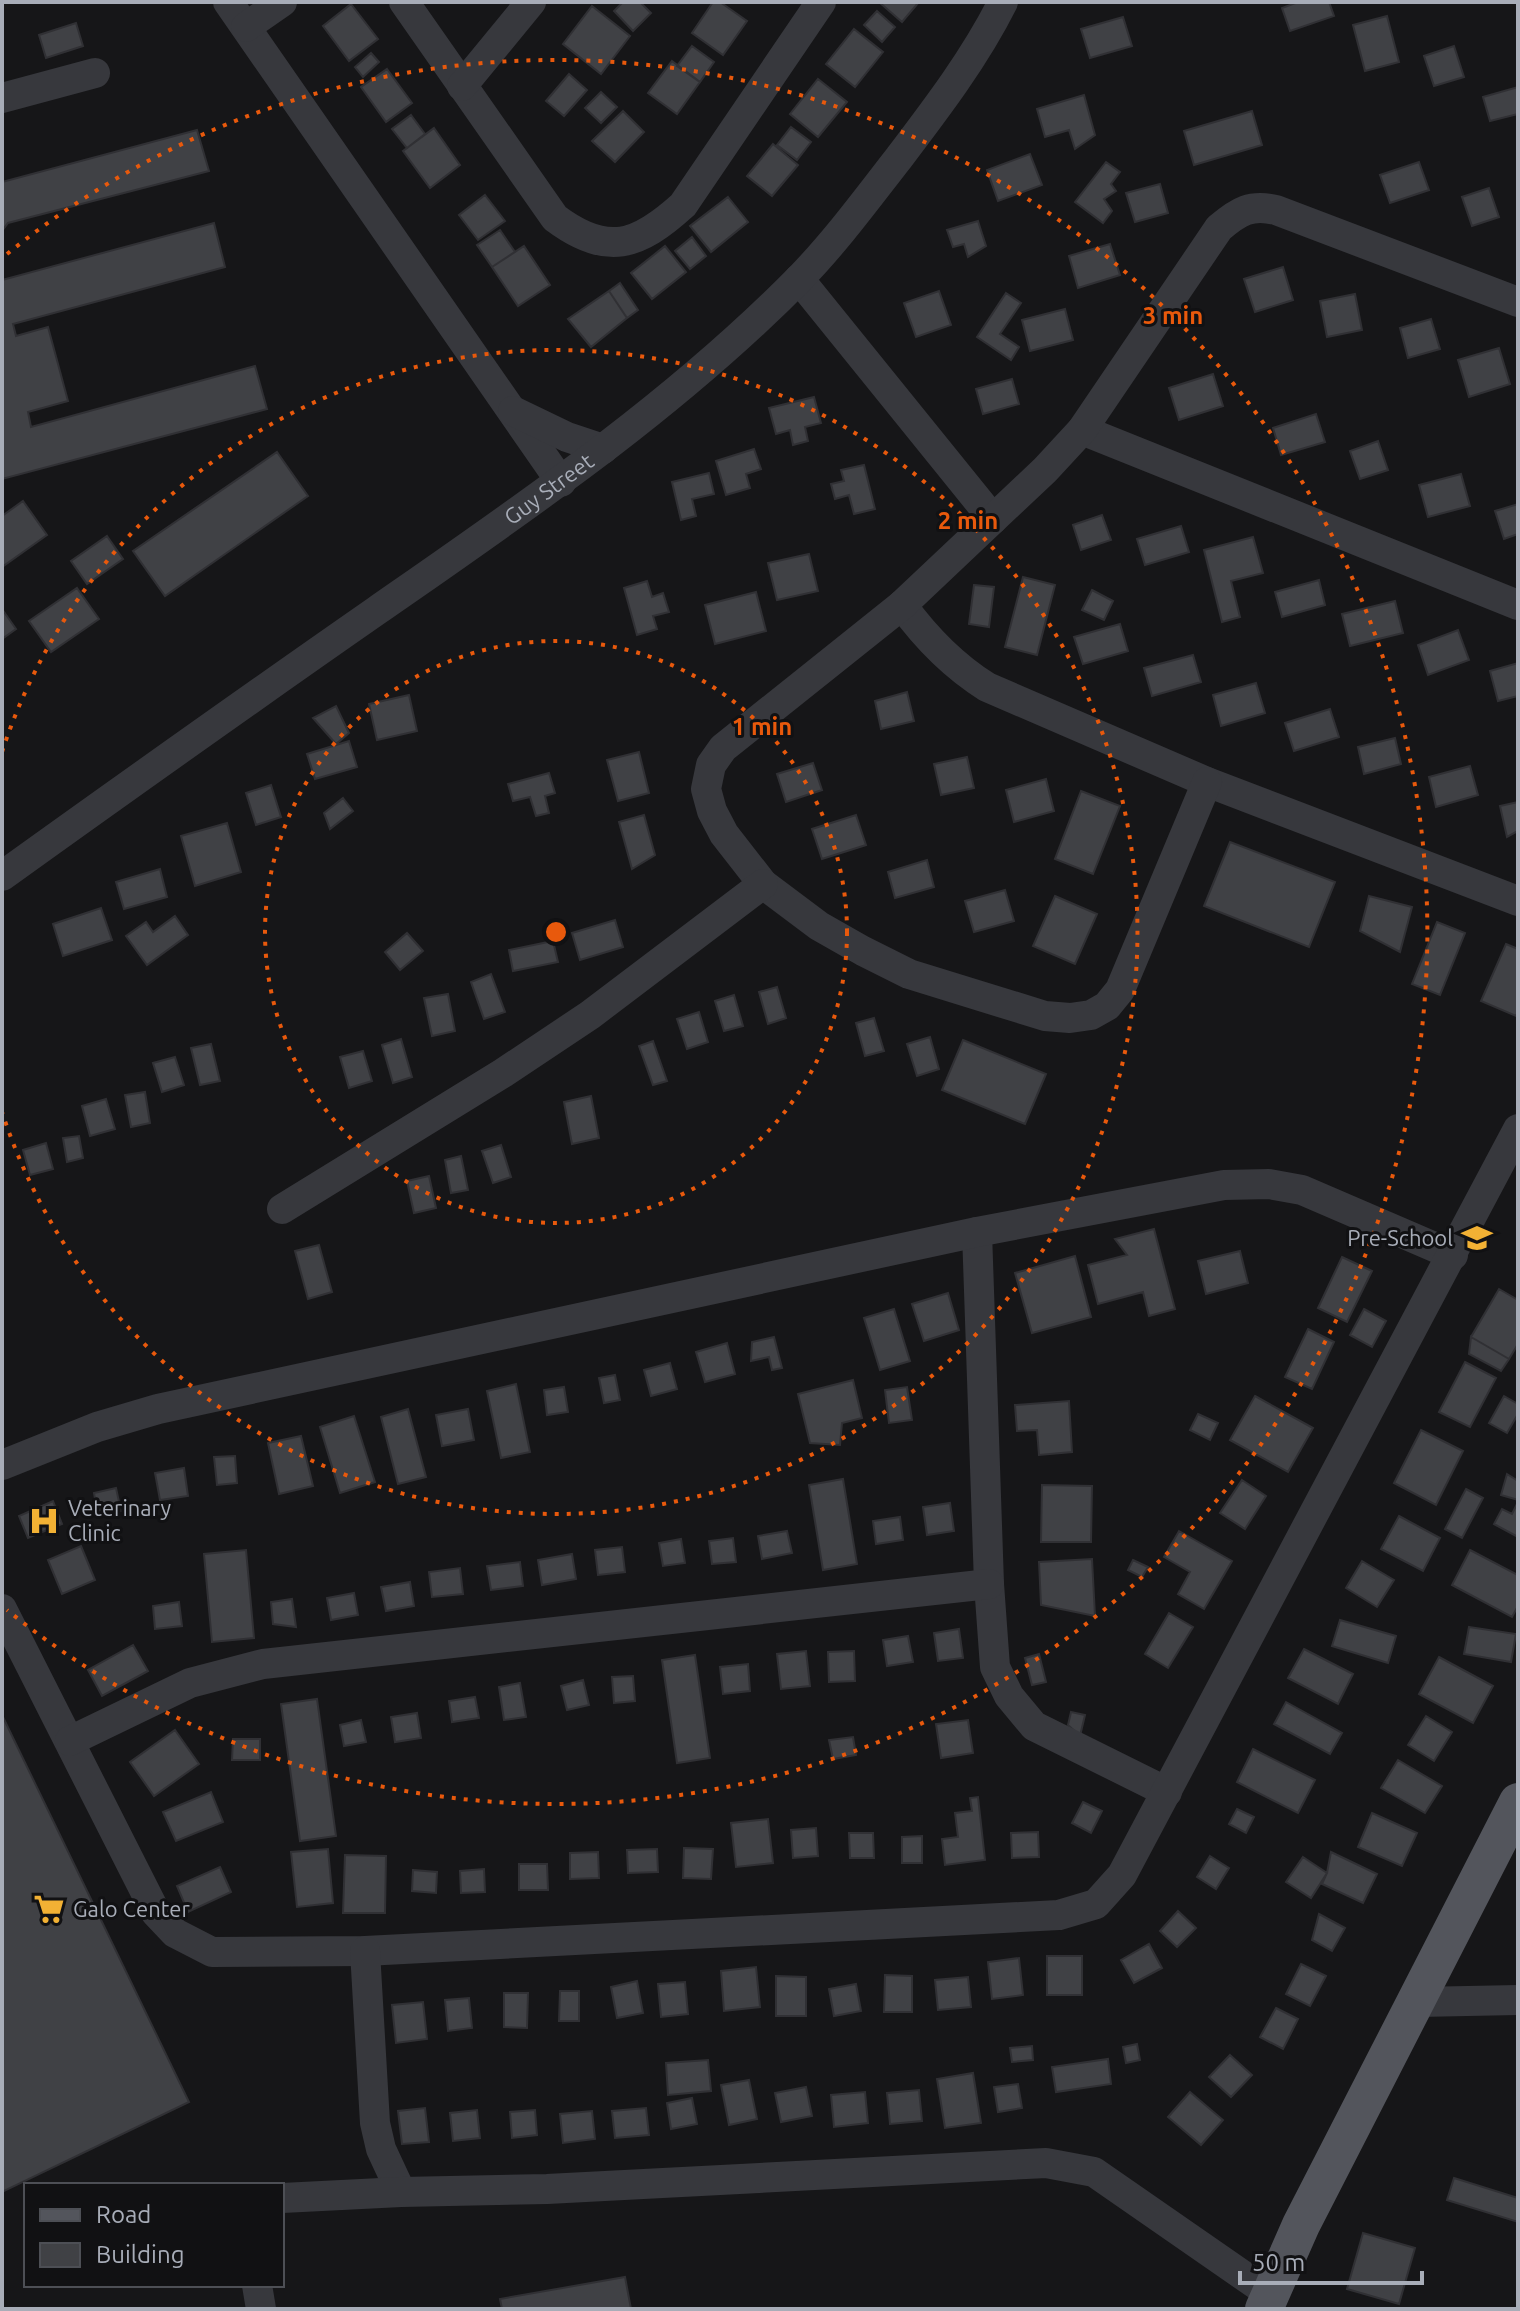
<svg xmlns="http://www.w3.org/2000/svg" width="1520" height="2311" viewBox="0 0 1520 2311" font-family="Ubuntu,sans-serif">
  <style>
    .building { fill: #404145; stroke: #303034; stroke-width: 2 }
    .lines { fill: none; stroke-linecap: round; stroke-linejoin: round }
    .minor { stroke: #37383d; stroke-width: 30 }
    .major { stroke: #53555c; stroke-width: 38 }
    .ring { fill: none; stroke: #e8590c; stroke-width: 4; stroke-dasharray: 4 8 }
    .labels { text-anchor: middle; stroke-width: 6; stroke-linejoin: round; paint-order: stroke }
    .street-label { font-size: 22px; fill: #a8adb8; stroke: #111113 }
    .poi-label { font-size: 22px; fill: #a8adb8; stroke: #111113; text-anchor: start }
    .centre { fill: #e8590c; stroke: #111113; stroke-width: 4 }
    .ring-label { font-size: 24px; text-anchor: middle; font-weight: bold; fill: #e8590c; stroke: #111113; stroke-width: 6; stroke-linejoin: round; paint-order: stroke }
  </style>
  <rect width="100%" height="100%" fill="#161618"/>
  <path class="building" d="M623 2H640L651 13 633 31 614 11Z
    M713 2H720L747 21 723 55 692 33Z
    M879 2H919L902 22Z
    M1298 2H1329L1334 16 1290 31 1282 8Z
    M351 4 378 39 349 61 323 26Z
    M592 6 630 36 601 74 563 44Z
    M877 11 895 27 882 42 864 25Z
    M1387 16 1399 62 1365 71 1353 25Z
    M1123 17 1132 46 1090 58 1081 29Z
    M76 23 83 46 46 58 39 35Z
    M854 29 883 52 855 87 826 64Z
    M692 46 714 62 700 82 677 66Z
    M1454 46 1464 77 1434 86 1424 56Z
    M371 53 379 62 363 77 355 67Z
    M672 61 700 82 677 114 648 93Z
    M387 69 412 103 386 122 361 87Z
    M569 74 587 90 564 116 546 101Z
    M818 79 847 102 818 137 790 114Z
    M1518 87V114L1490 121 1483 97Z
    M601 92 617 107 601 123 585 108Z
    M1084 95 1095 135 1075 149 1069 130 1045 137 1037 109Z
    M623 111 644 132 615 162 592 141Z
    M1252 111 1262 145 1194 165 1184 131Z
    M411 115 425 134 407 148 392 129Z
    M791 127 811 142 797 160 777 145Z
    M434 128 460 165 430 188 403 151Z
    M197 130 209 171 8 223 2 231V182Z
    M773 144 798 165 772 196 747 176Z
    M1030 154 1042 185 998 201 987 170Z
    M1106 162 1120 172 1111 184 1116 191 1104 199 1112 211 1103 223 1075 202Z
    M1419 162 1429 190 1390 203 1380 175Z
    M1160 184 1168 213 1135 222 1126 193Z
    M1489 188 1499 217 1472 226 1462 197Z
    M485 195 505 221 478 240 459 215Z
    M728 197 748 222 711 252 690 226Z
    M978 221 986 246 968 257 964 244 953 247 947 230Z
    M214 223 225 267 13 324 16 336 48 327 68 401 28 412 31 427 255 366 267 409 2 479V280Z
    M500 230 515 252 492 267 477 245Z
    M692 237 706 256 690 269 675 251Z
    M1110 244 1120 275 1078 288 1069 256Z
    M524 246 550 285 518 306 492 267Z
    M665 246 686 272 652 299 631 273Z
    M1283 267 1293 300 1255 312 1244 279Z
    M620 283 638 310 627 318 609 291Z
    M609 291 627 318 591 347 568 319Z
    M939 291 951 325 916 337 904 303Z
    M1006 293 1021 303 1000 334 1019 347 1011 360 977 337Z
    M1355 294 1362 330 1327 337 1320 301Z
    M1065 309 1073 340 1030 351 1022 320Z
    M1431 319 1440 349 1408 358 1400 328Z
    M1499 348 1510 384 1469 397 1458 360Z
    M1213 374 1223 406 1179 420 1169 388Z
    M1012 379 1019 404 983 414 976 389Z
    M814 397 821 423 805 427 808 441 793 445 790 430 776 434 769 408Z
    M1316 414 1325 442 1281 455 1273 428Z
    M1378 441 1388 470 1360 479 1350 451Z
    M754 449 761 469 746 474 750 488 726 495 716 461Z
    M277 452 308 496 165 596 133 551Z
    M864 465 875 509 854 514 849 495 835 499 831 484 844 481 841 470Z
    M709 473 714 494 692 499 696 516 681 520 672 482Z
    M1461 474 1470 506 1428 517 1419 485Z
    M23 501 47 535 2 567V516Z
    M1518 504V534L1504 539 1495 511Z
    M1102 515 1111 540 1081 550 1073 525Z
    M1181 526 1189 552 1145 565 1137 539Z
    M107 536 123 559 87 584 71 561Z
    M1253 537 1263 573 1231 581 1240 617 1222 622 1204 550Z
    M809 554 818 591 777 600 768 563Z
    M1023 577 1055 585 1037 655 1005 647Z
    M1319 580 1325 605 1282 617 1275 592Z
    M647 581 652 597 663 593 669 612 653 616 657 629 637 635 624 588Z
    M974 585 994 587 989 627 969 624Z
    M77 588 99 619 51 652 29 621Z
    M1092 590 1113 601 1104 620 1082 610Z
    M756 592 766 631 715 644 705 605Z
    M1395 601 1403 633 1350 646 1342 614Z
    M2 609 16 629 2 639Z
    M1120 624 1128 651 1083 664 1074 637Z
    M1458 630 1469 660 1428 675 1418 645Z
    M1193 655 1201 682 1152 696 1144 668Z
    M1518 663V696L1498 701 1490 671Z
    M1256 683 1265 713 1221 726 1213 695Z
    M907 692 914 721 881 729 875 701Z
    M409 695 417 731 377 740 369 704Z
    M336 706 349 733 336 744 313 718Z
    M1330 709 1339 737 1294 751 1285 723Z
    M1395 738 1401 764 1364 774 1358 747Z
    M349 741 357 767 315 779 307 754Z
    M639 752 649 793 618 801 607 760Z
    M967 757 974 788 941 795 934 764Z
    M813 763 822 790 786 802 777 774Z
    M1470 766 1478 795 1436 807 1429 777Z
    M549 773 555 793 545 796 549 813 536 816 530 797 513 801 508 784Z
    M1046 779 1054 811 1014 822 1006 790Z
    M271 785 281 817 256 825 246 793Z
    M1081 791 1120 806 1093 874 1055 859Z
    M343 798 353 811 330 829 324 813Z
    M1518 802V831L1507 837 1500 806Z
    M644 815 655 855 632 869 619 822Z
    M856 815 866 845 822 859 812 829Z
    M227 823 241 872 195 886 181 836Z
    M1230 842 1335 882 1309 947 1204 906Z
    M927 860 934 887 895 898 888 872Z
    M160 869 167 897 124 909 116 882Z
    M1005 890 1014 921 974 932 965 901Z
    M1055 896 1097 914 1075 964 1033 946Z
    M1369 896 1412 907 1400 952 1360 931Z
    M101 908 112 940 63 956 53 924Z
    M175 916 188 935 147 965 126 936 146 922 153 932Z
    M615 920 623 947 580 960 572 933Z
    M1437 922 1465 933 1440 995 1412 984Z
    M407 933 423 951 400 970 385 952Z
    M553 941 558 962 513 971 509 950Z
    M1506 944 1518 949V1011L1516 1016 1481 1001Z
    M491 974 505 1012 484 1019 471 982Z
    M777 987 786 1018 768 1024 759 992Z
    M448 994 455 1031 432 1036 424 998Z
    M734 995 743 1026 724 1031 715 1001Z
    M699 1012 708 1042 687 1049 677 1019Z
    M874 1018 884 1051 865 1056 856 1023Z
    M930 1037 939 1069 917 1076 907 1044Z
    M401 1039 412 1077 393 1083 382 1045Z
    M963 1040 1046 1074 1025 1124 942 1090Z
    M653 1041 667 1081 653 1085 639 1046Z
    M211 1044 220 1081 200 1085 191 1048Z
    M363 1051 372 1081 349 1088 340 1057Z
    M175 1057 184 1085 162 1092 153 1063Z
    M145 1092 150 1123 131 1127 125 1095Z
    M591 1096 599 1138 572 1144 564 1102Z
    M106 1099 115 1129 90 1136 82 1106Z
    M79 1136 83 1158 67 1162 63 1138Z
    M46 1143 53 1169 30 1175 23 1150Z
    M501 1145 511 1177 493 1183 482 1151Z
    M461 1156 468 1190 451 1193 445 1160Z
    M429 1176 436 1208 414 1213 407 1181Z
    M1154 1229 1175 1309 1149 1316 1143 1292 1098 1304 1088 1265 1127 1255 1115 1239Z
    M319 1245 332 1292 308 1299 295 1251Z
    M1240 1251 1248 1283 1206 1294 1198 1261Z
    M1075 1256 1091 1317 1032 1333 1015 1273Z
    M1342 1257 1372 1271 1347 1322 1318 1308Z
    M1499 1289 1518 1300V1344L1509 1359 1471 1337Z
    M948 1293 959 1330 924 1341 912 1304Z
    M894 1309 910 1361 880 1370 864 1318Z
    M1364 1309 1386 1321 1372 1347 1350 1335Z
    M1308 1329 1334 1342 1312 1389 1285 1377Z
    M774 1337 782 1368 772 1370 769 1357 751 1361 752 1342Z
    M1471 1337 1509 1359 1501 1371 1469 1354Z
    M727 1343 735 1374 705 1382 696 1352Z
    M1465 1362 1496 1378 1470 1427 1439 1412Z
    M670 1363 677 1389 651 1396 644 1370Z
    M615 1375 620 1400 604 1403 599 1378Z
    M853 1380 862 1418 842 1423 840 1445 810 1443 798 1394Z
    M516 1384 530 1452 501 1458 487 1391Z
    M564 1387 568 1412 547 1415 544 1390Z
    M907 1387 912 1420 889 1423 885 1390Z
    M1255 1396 1313 1428 1288 1472 1230 1440Z
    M1504 1396 1518 1404V1414L1507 1433 1489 1423Z
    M1069 1401 1072 1452 1039 1455 1037 1430 1017 1431 1015 1405Z
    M408 1409 426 1477 398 1484 381 1417Z
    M468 1409 474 1440 442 1446 436 1415Z
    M1198 1414 1218 1423 1210 1440 1190 1430Z
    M354 1416 375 1482 340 1493 320 1427Z
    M1421 1430 1463 1451 1436 1505 1394 1483Z
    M301 1436 313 1486 279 1494 268 1443Z
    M235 1456 237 1483 217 1485 214 1457Z
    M184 1468 188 1496 160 1500 155 1473Z
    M1507 1474 1518 1481V1500L1501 1495Z
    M843 1479 857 1564 823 1570 809 1485Z
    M1242 1480 1266 1496 1245 1529 1220 1513Z
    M1042 1485 1092 1486 1091 1542H1041Z
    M116 1488 121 1511 98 1516 94 1493Z
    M1466 1489 1483 1498 1462 1538 1445 1529Z
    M53 1501 62 1524 28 1538 19 1516Z
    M950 1503 954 1531 927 1535 923 1507Z
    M1517 1504 1518 1505V1537L1494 1524 1502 1509 1512 1514Z
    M1399 1516 1440 1538 1423 1571 1381 1549Z
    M900 1517 903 1540 876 1544 873 1521Z
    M787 1531 792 1553 762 1559 758 1536Z
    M1179 1531 1232 1561 1204 1609 1178 1594 1190 1572 1164 1557Z
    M733 1538 736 1562 712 1564 709 1541Z
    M681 1539 685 1563 663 1566 659 1543Z
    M81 1546 95 1580 62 1594 48 1560Z
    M622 1547 625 1572 598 1575 595 1550Z
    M246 1550 254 1638 212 1642 204 1554Z
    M1470 1550 1518 1575V1606L1512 1617 1452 1585Z
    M572 1554 576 1579 542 1585 538 1560Z
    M1092 1559 1095 1616 1041 1605 1039 1562Z
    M1133 1560 1148 1567 1142 1577 1128 1570Z
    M1362 1561 1394 1580 1377 1607 1346 1588Z
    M520 1562 523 1586 491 1590 487 1566Z
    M460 1568 463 1594 432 1597 429 1572Z
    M410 1582 414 1606 386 1611 381 1587Z
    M354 1593 358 1615 331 1620 327 1598Z
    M292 1599 296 1627 273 1624 271 1602Z
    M179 1602 182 1626 155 1629 153 1606Z
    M1169 1613 1193 1627 1168 1668 1145 1654Z
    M1340 1620 1396 1636 1388 1663 1332 1646Z
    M1469 1627 1516 1634 1511 1662 1464 1654Z
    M959 1629 963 1658 938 1661 934 1633Z
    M908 1636 913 1662 887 1666 883 1640Z
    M133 1645 148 1671 102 1696 88 1670Z
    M1304 1649 1353 1674 1338 1704 1288 1678Z
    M806 1651 810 1686 781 1689 777 1654Z
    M854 1651 855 1681 829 1682 828 1652Z
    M1039 1654 1046 1682 1032 1685 1025 1658Z
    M695 1655 710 1758 677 1763 662 1660Z
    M1439 1657 1493 1686 1473 1723 1419 1694Z
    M748 1664 750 1691 723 1694 720 1667Z
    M633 1676 635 1701 614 1703 612 1677Z
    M583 1680 589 1705 567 1710 561 1686Z
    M520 1683 526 1717 504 1720 499 1687Z
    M475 1697 479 1718 452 1722 449 1701Z
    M317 1699 336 1836 300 1841 281 1704Z
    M1286 1702 1342 1733 1330 1754 1274 1724Z
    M1071 1712 1085 1715 1080 1736 1068 1725Z
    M417 1713 421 1738 395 1742 391 1717Z
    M2 1715 189 2102 2 2192Z
    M1426 1716 1452 1732 1434 1761 1408 1745Z
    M361 1720 366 1742 344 1746 340 1725Z
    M968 1720 973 1753 941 1758 936 1724Z
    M175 1730 199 1764 154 1796 130 1762Z
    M853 1737 856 1755 833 1759 829 1740Z
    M233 1739H260V1760H232Z
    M1253 1749 1315 1780 1298 1813 1237 1782Z
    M1398 1760 1442 1786 1425 1813 1381 1788Z
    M211 1792 223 1822 176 1841 163 1812Z
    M978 1797 985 1860 945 1865 942 1839 958 1837 955 1813 972 1811 970 1798Z
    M1083 1802 1102 1811 1091 1833 1072 1823Z
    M1237 1809 1254 1817 1246 1833 1229 1824Z
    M1372 1813 1417 1833 1402 1866 1358 1847Z
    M768 1819 773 1863 736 1867 731 1823Z
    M816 1828 818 1856 793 1858 791 1830Z
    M1038 1832 1039 1857 1012 1858 1011 1833Z
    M849 1833H873L874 1858H850Z
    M922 1836V1863H902V1837Z
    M684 1848 713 1849 711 1879 683 1878Z
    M328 1849 333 1903 297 1907 291 1852Z
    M657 1849 658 1872 628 1873 627 1850Z
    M598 1852 599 1878 570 1879V1853Z
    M1331 1852 1377 1874 1363 1903 1322 1884 1327 1873Z
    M345 1855 386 1856 385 1913H343Z
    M1210 1856 1229 1868 1216 1889 1197 1877Z
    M1303 1857 1327 1873 1311 1898 1286 1882Z
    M519 1864H547L548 1890H519Z
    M220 1867 231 1892 188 1912 177 1886Z
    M484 1869 485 1892 461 1893 460 1871Z
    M413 1870 437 1872 436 1893 412 1891Z
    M1178 1911 1196 1928 1177 1947 1160 1931Z
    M1319 1914 1345 1928 1332 1951 1312 1940Z
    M1149 1944 1162 1968 1134 1983 1121 1960Z
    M1047 1956H1082V1995H1047Z
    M1019 1958 1023 1995 992 1999 988 1962Z
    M1301 1964 1326 1976 1310 2006 1286 1994Z
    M756 1967 760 2007 724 2011 721 1971Z
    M885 1975 912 1976V2012H884Z
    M776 1976 806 1977V2016H776Z
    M968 1977 971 2007 938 2010 935 1980Z
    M637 1981 643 2013 617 2018 611 1987Z
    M685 1982 688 2014 661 2017 658 1984Z
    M856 1984 861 2011 834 2016 829 1989Z
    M560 1991H579V2021H559Z
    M504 1993H528L527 2028 504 2027Z
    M469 1998 472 2028 448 2031 445 2000Z
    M423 2002 427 2039 396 2043 392 2005Z
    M1276 2008 1298 2019 1283 2049 1260 2037Z
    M1137 2044 1140 2060 1126 2063 1123 2047Z
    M1032 2046 1033 2060 1012 2062 1010 2048Z
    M1230 2055 1252 2075 1231 2097 1209 2077Z
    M1108 2059 1111 2084 1056 2092 1052 2067Z
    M708 2060 711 2091 668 2095 666 2063Z
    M973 2073 981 2123 945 2128 937 2079Z
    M749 2080 757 2119 729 2125 721 2085Z
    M1018 2084 1022 2108 998 2112 994 2087Z
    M806 2087 812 2116 781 2122 775 2093Z
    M919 2090 922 2121 890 2124 887 2093Z
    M865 2092 868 2123 834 2127 831 2095Z
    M1190 2092 1223 2120 1201 2145 1168 2117Z
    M692 2098 697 2124 671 2129 667 2103Z
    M425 2108 429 2142 402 2144 398 2111Z
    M646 2108 649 2135 615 2138 612 2111Z
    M477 2110 480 2138 453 2141 450 2113Z
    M535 2110 537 2135 512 2138 510 2112Z
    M592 2111 595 2139 563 2143 560 2114Z
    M1454 2178 1518 2198V2222L1447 2200Z
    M1363 2233 1415 2248 1399 2304 1347 2289Z
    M625 2277 631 2309H502L500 2299Z"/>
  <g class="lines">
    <g class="minor">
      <path d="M228 2 561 482"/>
      <path d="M404 2 555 218C607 257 638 246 683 205L821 2"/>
      <path d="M246 27 282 2"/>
      <path d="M462 86 531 2"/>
      <path d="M2 98 95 73"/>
      <path d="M799 279 993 519"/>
      <path d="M513 411 567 437 603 449"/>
      <path d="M1082 430 1518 605"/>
      <path d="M902 605C926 638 952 665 987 687L1207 782 1518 901"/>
      <path d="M1207 782 1120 990 1107 1006 1091 1015 1070 1018 1045 1016 909 974 863 951 819 926 763 884 724 834 712 811 706 789 711 765 723 748 902 605 1045 470 1082 430 1219 228C1239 211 1251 204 1276 210L1518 302"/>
      <path id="s1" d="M2 876C126 787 251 698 376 611 524 508 673 407 800 278 836 241 866 200 898 159 936 109 975 58 1003 2"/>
      <path d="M282 1209 503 1073 590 1015 763 884"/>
      <path d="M977 1232 989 1584 995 1667 1009 1696 1034 1726 1167 1792"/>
      <path d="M2 1465 97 1427 158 1409 977 1232 1224 1185 1269 1184 1302 1190 1453 1255"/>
      <path d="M2 1609 156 1913 175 1933 212 1952 365 1951 1059 1915 1096 1904 1122 1875 1518 1129"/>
      <path d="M70 1741 190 1683 263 1664 989 1584"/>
      <path d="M365 1951 375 2123 381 2149 401 2192"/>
      <path d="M1417 2002 1518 2000"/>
      <path d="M282 2198 401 2192 547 2189 1046 2163 1094 2172 1270 2294"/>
      <path d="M257 2285 261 2309"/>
    </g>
    <path class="major" d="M1264 2309 1301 2225 1518 1802"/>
  </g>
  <g class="ring">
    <circle cx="556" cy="932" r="291"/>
    <path d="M2 752A582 582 0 1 1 2 1112"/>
    <path d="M7 254A872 872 0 1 1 7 1610"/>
  </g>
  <defs>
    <g id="school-bare" transform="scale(2.4)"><path d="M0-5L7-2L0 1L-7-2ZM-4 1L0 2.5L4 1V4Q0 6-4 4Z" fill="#f2b134" stroke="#111113" stroke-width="2.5" paint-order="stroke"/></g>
    <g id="hospital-bare" transform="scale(2.4)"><path d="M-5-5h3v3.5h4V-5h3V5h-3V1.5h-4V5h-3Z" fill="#f2b134" stroke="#111113" stroke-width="2.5" paint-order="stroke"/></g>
    <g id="supermarket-bare" transform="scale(2.4)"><path d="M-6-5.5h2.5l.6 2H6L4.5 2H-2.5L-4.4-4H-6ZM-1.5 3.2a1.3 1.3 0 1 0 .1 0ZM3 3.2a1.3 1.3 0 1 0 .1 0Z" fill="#f2b134" stroke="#111113" stroke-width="2.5" paint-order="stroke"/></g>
  </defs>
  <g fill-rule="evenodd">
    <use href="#school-bare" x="1477" y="1238"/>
    <use href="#hospital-bare" x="44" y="1521"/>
    <use href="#supermarket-bare" x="49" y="1909"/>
  </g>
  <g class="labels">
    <g class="street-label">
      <text dy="8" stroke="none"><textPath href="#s1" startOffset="670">Guy Street</textPath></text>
    </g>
    <g class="poi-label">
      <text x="1453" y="1246" text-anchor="end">Pre-School</text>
      <text x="68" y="1516">Veterinary<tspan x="68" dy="25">Clinic</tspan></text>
      <text x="73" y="1917">Galo Center</text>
    </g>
  </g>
  <circle cx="556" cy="932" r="12" class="centre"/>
  <g class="ring-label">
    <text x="1173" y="324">3 min</text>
    <text x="968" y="529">2 min</text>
    <text x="762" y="735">1 min</text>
  </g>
  <rect width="1520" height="2311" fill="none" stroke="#a8adb8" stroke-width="8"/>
  <rect x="24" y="2183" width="260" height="104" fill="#111113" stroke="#4d4f55" stroke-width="2"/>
  <rect x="40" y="2209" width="40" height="12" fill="#53555c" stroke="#4d4f55" stroke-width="2"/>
  <text x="96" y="2223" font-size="24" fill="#a8adb8">Road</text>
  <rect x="40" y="2243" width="40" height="24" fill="#404145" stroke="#4d4f55" stroke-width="2"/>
  <text x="96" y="2263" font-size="24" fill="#a8adb8">Building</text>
  <path d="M1240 2271v12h182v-12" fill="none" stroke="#a8adb8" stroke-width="4"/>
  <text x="1252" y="2271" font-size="24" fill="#a8adb8" stroke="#111113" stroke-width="6" paint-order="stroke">50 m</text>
</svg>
